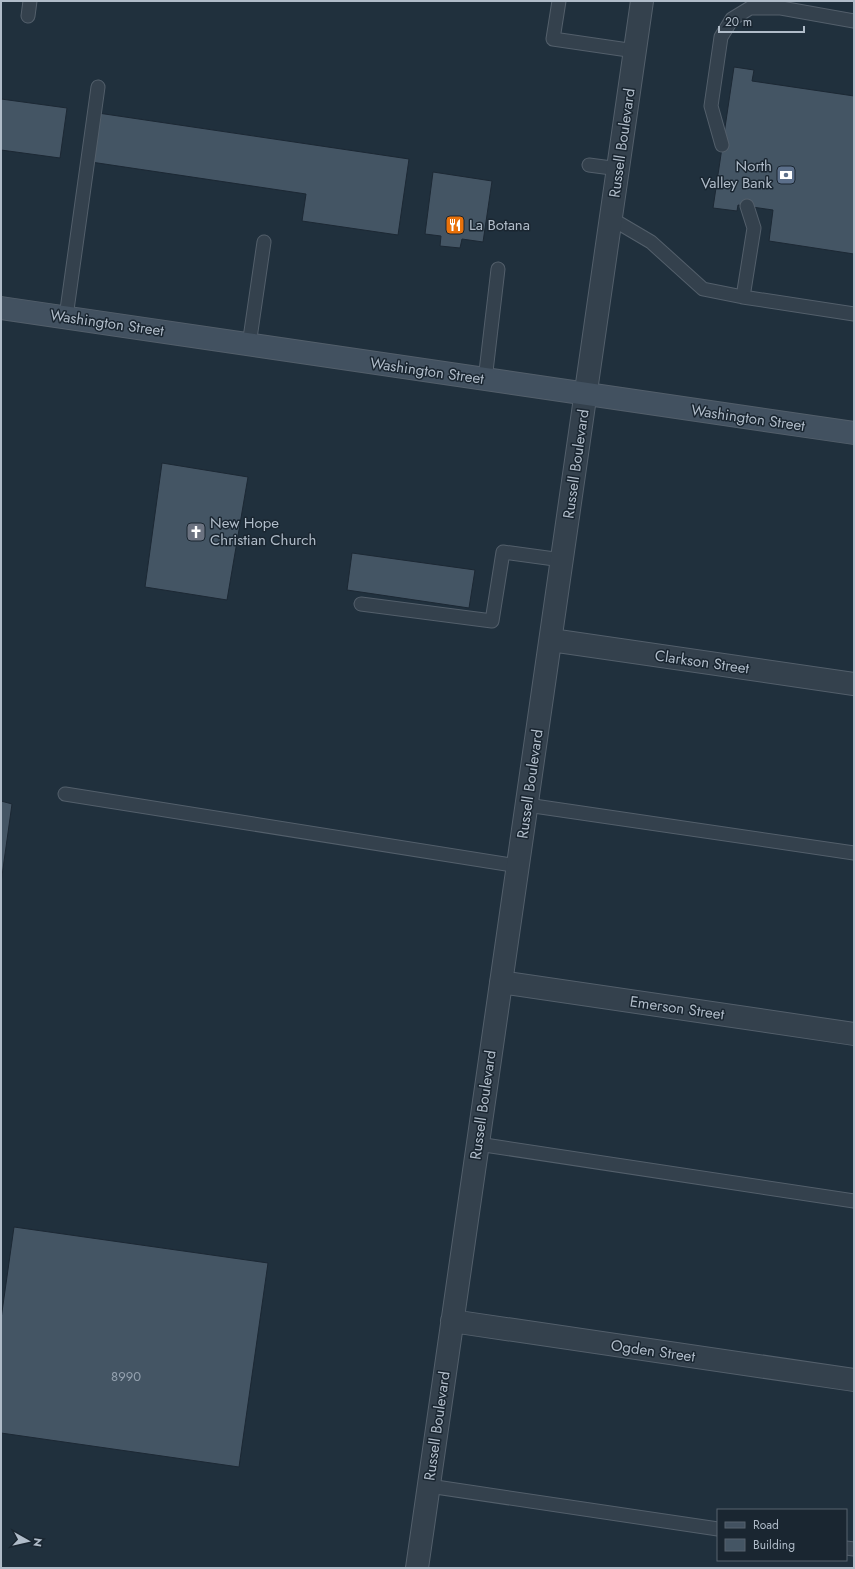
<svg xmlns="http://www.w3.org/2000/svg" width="855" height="1569" viewBox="0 0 855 1569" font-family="Jost,sans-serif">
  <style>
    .building { fill: #445564; stroke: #1c2834 }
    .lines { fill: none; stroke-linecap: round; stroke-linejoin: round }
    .service-casing { stroke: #535f6b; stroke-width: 15 }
    .minor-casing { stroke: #535f6b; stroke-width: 24 }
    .secondary-casing { stroke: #535f6b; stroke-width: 24 }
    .service { stroke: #34414d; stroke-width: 13 }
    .minor { stroke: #34414d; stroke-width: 22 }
    .secondary { stroke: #425160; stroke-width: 22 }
    .labels { text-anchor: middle; stroke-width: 3; stroke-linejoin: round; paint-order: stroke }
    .number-label { font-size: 13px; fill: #95a2b0 }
    .street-label { font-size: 15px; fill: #b0bcc9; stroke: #1a2631 }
    .poi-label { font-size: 15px; fill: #b0bcc9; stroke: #1a2631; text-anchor: start }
  </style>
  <rect width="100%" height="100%" fill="#20303d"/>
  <path class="building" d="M734 67 754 70 752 81 854 96V254L769 241 773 210 738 205 737 211 713 208Z
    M1 99 67 108 60 158 1 150Z
    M98 113 409 159 398 235 302 221 306 194 91 162Z
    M433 172 492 181 483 242 462 239 460 248 440 246 441 236 425 234Z
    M162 463 248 477 227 600 145 587Z
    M352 553 475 570 469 608 347 590Z
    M1 801 12 804 1 883Z
    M14 1227 268 1263 239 1467 1 1433V1319Z"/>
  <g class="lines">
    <g class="service-casing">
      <path id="service" d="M559 1 553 39 635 51
        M28 16 30 1
        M722 145 711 106 721 37 732 19 750 8H781L854 21
        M589 165 619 169
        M612 219 651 242 703 289 743 297 854 314
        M743 297 754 228 747 206
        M66 317 98 87
        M249 345 264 242
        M485 380 498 269
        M361 604 492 621 503 552 562 560
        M65 794 518 866
        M527 805 854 853
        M478 1144 854 1201
        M429 1486 718 1529
        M846 1548 854 1549"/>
    </g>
    <g class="minor-casing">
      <path id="minor" d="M551 640 854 684
        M501 982 854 1034
        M452 1321 854 1380
        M417 1568 642 1"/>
    </g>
    <g class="secondary-casing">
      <path id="secondary" d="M1 308 854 433"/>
    </g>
    <use href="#service" class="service"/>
    <use href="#minor" class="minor"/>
    <use href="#secondary" class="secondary"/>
  </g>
  <defs>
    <g id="bank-square" transform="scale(1)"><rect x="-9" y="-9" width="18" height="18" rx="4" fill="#5c6f8a" stroke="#1a2631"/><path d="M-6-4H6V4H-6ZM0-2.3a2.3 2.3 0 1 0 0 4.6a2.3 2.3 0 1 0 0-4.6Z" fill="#fff"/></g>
    <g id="restaurant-square" transform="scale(1)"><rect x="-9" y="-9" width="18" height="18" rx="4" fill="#e8710a" stroke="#1a2631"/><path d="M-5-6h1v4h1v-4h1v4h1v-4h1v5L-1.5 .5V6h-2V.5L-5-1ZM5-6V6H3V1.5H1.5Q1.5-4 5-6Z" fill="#fff"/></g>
    <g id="church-square" transform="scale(1)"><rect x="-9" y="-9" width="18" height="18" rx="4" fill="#6b7280" stroke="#1a2631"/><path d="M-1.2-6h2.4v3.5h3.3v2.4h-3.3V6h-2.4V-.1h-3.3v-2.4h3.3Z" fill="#fff"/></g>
  </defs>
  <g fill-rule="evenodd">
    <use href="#bank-square" x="786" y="175"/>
    <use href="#restaurant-square" x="455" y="225"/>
    <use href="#church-square" x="196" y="532"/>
  </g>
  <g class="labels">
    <g class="number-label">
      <text x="126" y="1381">8990</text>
    </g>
    <g class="street-label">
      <text transform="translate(622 143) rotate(-82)" y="5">Russell Boulevard</text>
      <text transform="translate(107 323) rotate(8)" y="5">Washington Street</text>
      <text transform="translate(427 371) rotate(8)" y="5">Washington Street</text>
      <text transform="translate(748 418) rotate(8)" y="5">Washington Street</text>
      <text transform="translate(576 464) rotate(-82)" y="5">Russell Boulevard</text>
      <text transform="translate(702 662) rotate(8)" y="5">Clarkson Street</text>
      <text transform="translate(530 784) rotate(-82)" y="5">Russell Boulevard</text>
      <text transform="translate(677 1008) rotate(8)" y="5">Emerson Street</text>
      <text transform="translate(483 1105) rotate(-82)" y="5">Russell Boulevard</text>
      <text transform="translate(653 1351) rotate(8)" y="5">Ogden Street</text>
      <text transform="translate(437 1426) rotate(-82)" y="5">Russell Boulevard</text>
    </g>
    <g class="poi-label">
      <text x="772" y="171" text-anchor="end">North<tspan x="772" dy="17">Valley Bank</tspan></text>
      <text x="469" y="230">La Botana</text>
      <text x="210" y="528">New Hope<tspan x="210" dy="17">Christian Church</tspan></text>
    </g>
  </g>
  <rect width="855" height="1569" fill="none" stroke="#b0bcc9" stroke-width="4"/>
  <rect x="717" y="1509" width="130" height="52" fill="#1a2631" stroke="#56626e"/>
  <rect x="725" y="1522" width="20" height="6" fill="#425160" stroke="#56626e"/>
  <text x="753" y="1529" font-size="12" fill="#b0bcc9">Road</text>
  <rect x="725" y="1539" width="20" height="12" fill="#445564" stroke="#56626e"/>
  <text x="753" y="1549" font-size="12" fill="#b0bcc9">Building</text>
  <g transform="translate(28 1541) rotate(98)" stroke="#1a2631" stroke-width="3" paint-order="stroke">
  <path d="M0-3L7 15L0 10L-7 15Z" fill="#b0bcc9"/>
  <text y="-6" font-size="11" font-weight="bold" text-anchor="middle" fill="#b0bcc9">N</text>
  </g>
  <path d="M719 26v6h85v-6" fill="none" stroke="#b0bcc9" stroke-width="2"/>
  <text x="725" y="26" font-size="12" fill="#b0bcc9" stroke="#1a2631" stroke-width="3" paint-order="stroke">20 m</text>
</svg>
